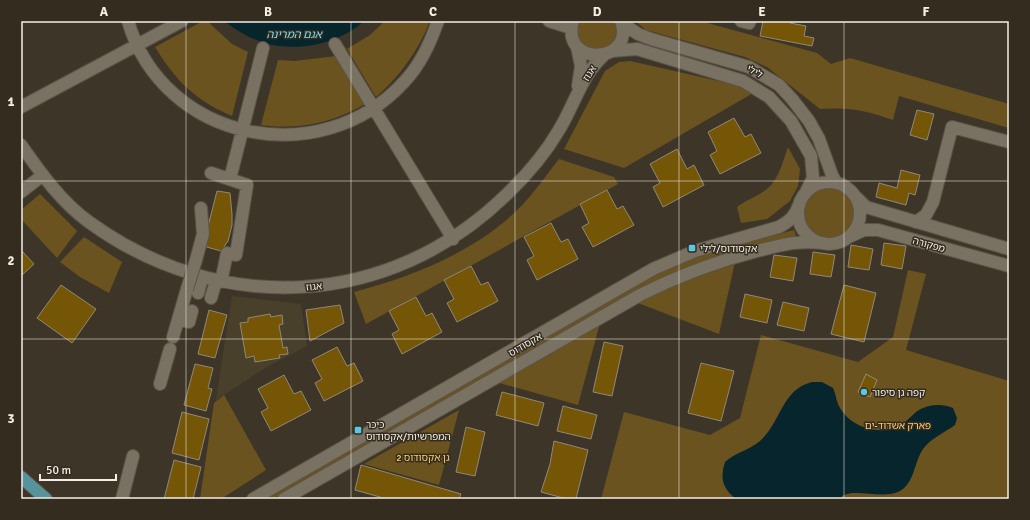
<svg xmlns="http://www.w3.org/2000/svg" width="1030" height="520" viewBox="0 0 1030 520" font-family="Signika,'Noto Sans Hebrew',sans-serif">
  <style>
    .built { fill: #49402c }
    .green { fill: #6b5320 }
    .water { fill: #06252c }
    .building { fill: #755607; stroke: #908878 }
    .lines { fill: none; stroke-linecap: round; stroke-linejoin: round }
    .minor-casing { stroke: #5a5448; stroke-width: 14 }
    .major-casing { stroke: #5a5448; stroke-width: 14 }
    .minor { stroke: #797162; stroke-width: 12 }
    .major { stroke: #56939b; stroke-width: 12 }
    .minor-bridge-casing { stroke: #5a5448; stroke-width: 14; stroke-linecap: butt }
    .minor-bridge { stroke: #797162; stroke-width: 12 }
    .grid { fill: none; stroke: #f3efe6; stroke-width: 1; stroke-opacity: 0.55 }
    .poi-dot { fill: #58c9e3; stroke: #332c1f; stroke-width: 1.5 }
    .labels { text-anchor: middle; stroke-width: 3; stroke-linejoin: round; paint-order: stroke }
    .street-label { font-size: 10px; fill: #f3efe6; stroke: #332c1f }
    .poi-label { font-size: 10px; fill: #f3efe6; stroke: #332c1f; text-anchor: start }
    .park-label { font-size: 10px; fill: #fccd6f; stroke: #332c1f }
    .water-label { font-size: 11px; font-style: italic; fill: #7bdff7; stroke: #332c1f }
    .neatline { fill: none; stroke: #f3efe6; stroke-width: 1.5 }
    .grid-label { font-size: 13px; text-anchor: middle; font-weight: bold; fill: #f3efe6 }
  </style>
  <rect width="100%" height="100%" fill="#3d3628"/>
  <path class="built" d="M232 296 301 304 307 346 270 365 216 400Z"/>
  <path class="green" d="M203 21H207L232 44 248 52 232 116C196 101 175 80 155 47Z
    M385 21H430C418 51 401 75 376 97L347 49 370 35Z
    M577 21H616L617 39 607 50 586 49 577 38Z
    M635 21H700L817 53 831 64 850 58 1009 104V128L899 96 893 120C864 110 850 107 820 109L767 67 745 57 646 30Z
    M336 56 365 104C333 123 298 130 261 125L278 60 295 61Z
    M630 61 741 86 753 93 624 168 564 149 605 71 619 62Z
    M788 147 800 169 798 186 790 201 767 219 741 223 737 207C746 200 758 196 767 189 779 179 783 161 788 147Z
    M559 159 614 177 618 184 366 324 354 292C408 278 470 254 512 215 530 199 544 178 559 159Z
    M803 213a26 26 0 1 1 52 0a26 26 0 1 1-52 0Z
    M40 194 77 231 57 258 21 219V210Z
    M794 230 796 236 639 292 278 499H258L654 274 697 256Z
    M84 237 122 262 109 293 80 277 60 262Z
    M735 262 719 334 638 303 679 279Z
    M908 270 926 274 906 350 1009 381V499H601L624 412 710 435 740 418 761 335 858 362 893 337Z
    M600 323 578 405 496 382Z
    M224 395 266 470 221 499H200L214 403Z
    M459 410 439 485 364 464Z"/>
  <path class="water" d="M224 21H364C338 45 294 53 262 42 247 37 236 30 224 21Z
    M812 382H822L833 388C836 394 836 401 840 408 851 427 879 436 899 426 908 422 914 411 923 408 932 404 944 404 953 408L957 418 955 425C944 433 931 438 923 449 914 462 915 482 900 491 881 501 850 485 839 499H736C722 488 720 478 725 462 734 453 750 450 760 441 782 421 781 390 812 382Z"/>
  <path class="building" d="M763 21H791L790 23 806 26 804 36 814 38 812 46 760 36Z
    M917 110 934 114 927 140 910 135Z
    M734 118 745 137 751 134 761 153 720 174 710 155 717 151 708 132Z
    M677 149 687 169 694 165 704 185 663 207 653 187 660 183 650 164Z
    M901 170 920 175 915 195 909 193 906 205 876 197 879 183 897 188Z
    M607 190 617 209 623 206 634 225 593 247 582 227 589 223 580 204Z
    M217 191 230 193 232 214V225L228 241 221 251 203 246Z
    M551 223 561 242 568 239 578 259 537 280 527 260 534 256 524 237Z
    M884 243 906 246 902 269 881 265Z
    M851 245 873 249 869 270 848 267Z
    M21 250 34 264 21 276Z
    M813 252 835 255 831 277 810 274Z
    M774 255 797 258 793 281 770 277Z
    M471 266 481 285 488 282 498 301 457 322 447 303 454 299 444 280Z
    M61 285 96 309 72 343 37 318Z
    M844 285 876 293 864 342 831 334Z
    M745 294 772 300 767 323 740 317Z
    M416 297 426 316 432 313 442 332 402 354 392 334 399 330 389 311Z
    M783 302 809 308 804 331 777 325Z
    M340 305 344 323 310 341 306 310Z
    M209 310 227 315 215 358 198 354Z
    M270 314 271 317 282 315 283 324 279 325 283 348 287 347 288 354 279 355 280 358 255 362 254 356 246 358 240 323 248 322V318Z
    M604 342 623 346 612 396 593 392Z
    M337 347 347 366 354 363 363 381 324 401 315 383 322 379 312 360Z
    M701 363 734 371 721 421 688 413Z
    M195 364 213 368 208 388 212 389 206 411 184 405Z
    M866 374 877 380 870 397 858 392Z
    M284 375 294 394 301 391 311 410 271 431 261 412 268 408 258 389Z
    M502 392 544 403 538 426 496 415Z
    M563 406 597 415 591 439 557 431Z
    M182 412 209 419 199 460 172 453Z
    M466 427 485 432 475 476 456 472Z
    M554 441 588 450 576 499H567L541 492 550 464Z
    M174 460 201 467 193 499H164Z
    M361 465 461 494 459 499H387L355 490Z"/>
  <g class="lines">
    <g class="minor-casing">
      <path id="minor" d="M128 21C163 142 321 173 404 82 421 64 430 43 438 21
        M549 21 571 28
        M573 21C560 68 636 64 621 21
        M741 21 749 23 750 21
        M622 23 638 34 651 39 749 67 779 85 792 99 809 121 819 139 832 175 836 183
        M335 44 453 239
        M577 47 581 66 578 86
        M612 51 637 49 743 81 769 97 791 121 811 156 813 178 805 194
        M21 107 182 21
        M21 145C40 172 61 202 89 222 220 317 389 309 506 195 526 176 545 154 559 130 575 104 581 76 604 55
        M211 173 247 185 236 255 227 253 221 282
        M230 179 263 48
        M798 213a31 31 0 1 1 62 0a31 31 0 1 1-62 0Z
        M21 192 43 175
        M857 198 866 207 1009 249
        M916 222 926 215 933 202 952 127 1009 142
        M851 236 864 230H878L1009 266
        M196 260 203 234 201 208
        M198 293 202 277
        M211 298 216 281
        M179 319 189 322 192 311
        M173 337 187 289
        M160 384 170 349
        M122 499 133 456
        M253 499 653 269 695 251 779 227C790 221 795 216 799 205
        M284 499 640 295C680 275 714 262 757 251 782 245 797 240 823 243"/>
    </g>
    <g class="major-casing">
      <path id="major" d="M21 477 46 499"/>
    </g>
    <use href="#minor" class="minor"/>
    <use href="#major" class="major"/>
    <g class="minor-bridge-casing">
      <path id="minor-bridge" d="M187 289 196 260"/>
    </g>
    <use href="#minor-bridge" class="minor-bridge"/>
  </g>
  <path class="grid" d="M186 21V499M351 21V499M515 21V499M679 21V499M844 21V499M21 181H1009M21 339H1009"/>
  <g class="poi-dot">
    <rect x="688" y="244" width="8" height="8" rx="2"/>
    <circle cx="864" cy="392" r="4"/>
    <rect x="354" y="426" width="8" height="8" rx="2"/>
  </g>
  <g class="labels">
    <g class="street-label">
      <text transform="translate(755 71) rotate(27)" y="4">לילי</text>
      <text transform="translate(589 73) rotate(-57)" y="4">אגוז</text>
      <text transform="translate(929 244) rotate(16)" y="4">מפקורה</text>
      <text transform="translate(314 286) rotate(-6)" y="4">אגוז</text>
      <text transform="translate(525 344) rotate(-30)" y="4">אקסודוס</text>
    </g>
    <g class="poi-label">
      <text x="700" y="252">אקסודוס/לילי</text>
      <text x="872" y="396">קפה גן סיפור</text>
      <text x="366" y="428">כיכר<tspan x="366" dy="12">המפרשיות/אקסודוס</tspan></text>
    </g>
    <g class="park-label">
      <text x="898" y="429">פארק אשדוד-ים</text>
      <text x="423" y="461">גן אקסודוס 2</text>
    </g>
    <g class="water-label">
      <text x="294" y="38">אגם המרינה</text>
    </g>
  </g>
  <rect width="1030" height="520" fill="none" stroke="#332c1f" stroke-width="44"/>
  <path d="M40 474v6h76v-6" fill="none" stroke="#f3efe6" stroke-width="2"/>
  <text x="46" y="474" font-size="12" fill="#f3efe6" stroke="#332c1f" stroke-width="3" paint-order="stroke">50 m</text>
  <rect x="22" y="22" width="986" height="476" class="neatline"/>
  <g class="grid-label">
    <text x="104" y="16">A</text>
    <text x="268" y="16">B</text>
    <text x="433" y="16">C</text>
    <text x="597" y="16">D</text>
    <text x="762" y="16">E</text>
    <text x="926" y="16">F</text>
    <text x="11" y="106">1</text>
    <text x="11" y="265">2</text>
    <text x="11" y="423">3</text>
  </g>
</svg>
